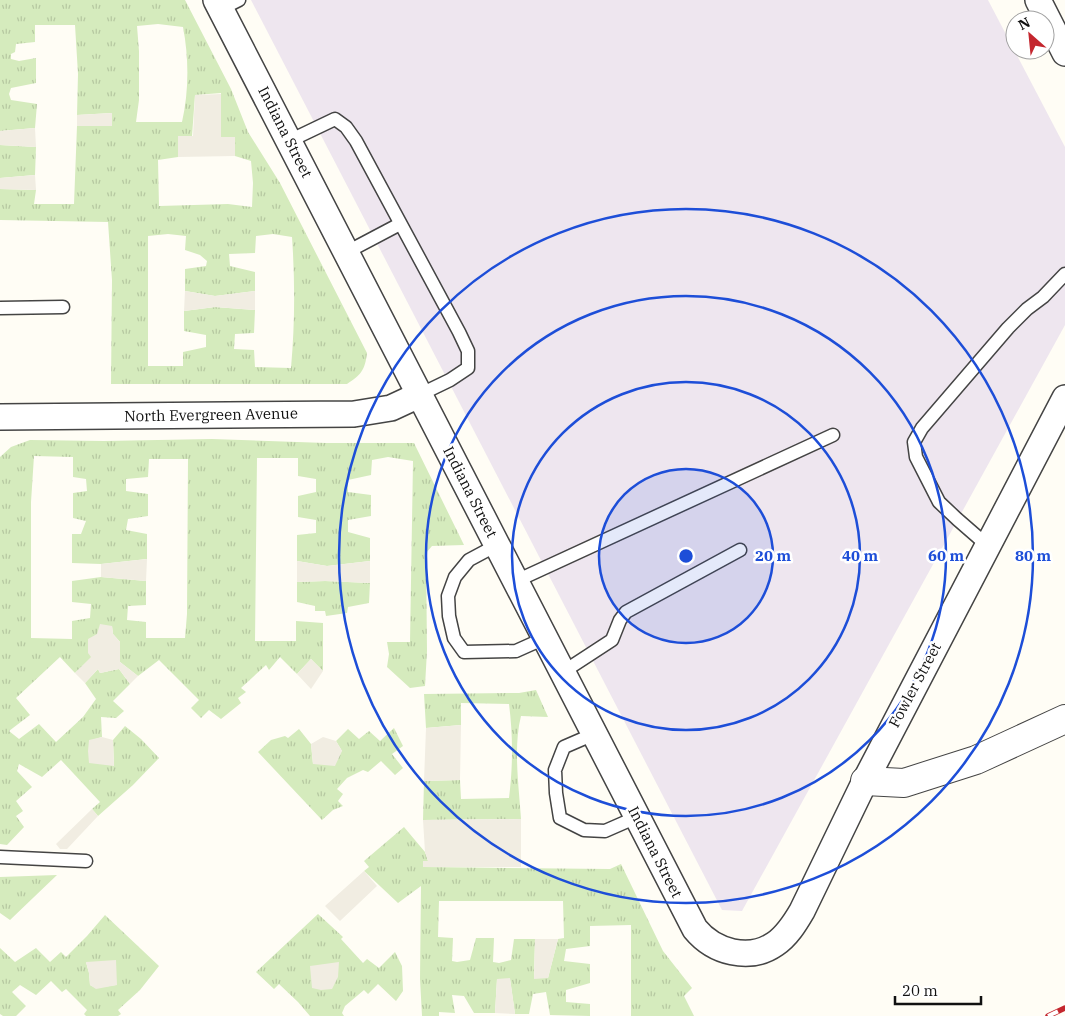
<svg xmlns="http://www.w3.org/2000/svg" width="1065" height="1016" viewBox="0 0 1065 1016" font-family="'IBM Plex Serif',serif">
  <style>
    .industrial { fill: #eee6ef }
    .grass { fill: url(#grass-tufts); fill-rule: evenodd }
    .plaza { fill: #f1ede2 }
    .lines { fill: none; stroke-linecap: round; stroke-linejoin: round }
    .service-casing { stroke: #444; stroke-width: 15 }
    .minor-casing { stroke: #444; stroke-width: 28 }
    .tertiary-casing { stroke: #444; stroke-width: 30 }
    .service { stroke: #fff; stroke-width: 12 }
    .minor { stroke: #fff; stroke-width: 25 }
    .tertiary { stroke: #fff; stroke-width: 28 }
    .rail-casing { stroke: #c4262e; stroke-width: 5.5 }
    .rail { stroke: #fff; stroke-width: 4; stroke-dasharray: 11; stroke-linecap: butt }
    .ring { fill: none; stroke: #1d4ed8; stroke-width: 2.5 }
    .labels { text-anchor: middle; stroke-width: 5; stroke-linejoin: round; paint-order: stroke }
    .street-label { font-size: 15px; fill: #111; stroke: #fff }
    .centre { fill: #1d4ed8; stroke: #fff; stroke-width: 2.5 }
    .ring-label { font-size: 15px; text-anchor: middle; font-weight: bold; fill: #1d4ed8; stroke: #fff; stroke-width: 5; stroke-linejoin: round; paint-order: stroke }
  </style>
  <defs>
    <pattern id="grass-tufts" width="24" height="20" patternUnits="userSpaceOnUse" patternTransform="scale(1.25)"><rect width="24" height="20" fill="#d5ebbd"/><path d="M3 7l-1-3M5 7V3M7 7l1-3M15 17l-1-3M17 17v-4M19 17l1-3" fill="none" stroke="#b6c8a1"/></pattern>
  </defs>
  <rect width="100%" height="100%" fill="#fffdf5"/>
  <path class="industrial" d="M251 0H988L1065 147V325L742 911 722 910Z"/>
  <path class="grass" d="M0 0H185L231 89 248 132 280 183 367 353C365 370 361 375 347 384H111L112 280 108 222 0 220V189L36 190 34 204H74L77 126H111L112 113 77 115 78 74 75 25H35V42L16 44 15 52 11 54V59L19 61 36 58V83L11 88 9 94 11 100 37 104 35 128 0 131ZM158 24 183 27C189 58 189 91 182 122H136L139 100V51L137 26ZM221 93V138L235 137V156L251 161 253 183 252 207 228 204 159 206 158 160 178 157V136H192L195 95ZM168 234 186 236 185 250 200 255 207 261 206 266 185 269V291L215 296 255 291V272L230 266 229 254 255 253 256 236 273 234 292 237C295 281 295 323 291 368L255 367 254 350 234 349 235 334 254 333 255 310 215 307 184 311V331L206 335V347L183 352V366H148V236Z
    M0 145 36 147 35 175 0 178Z
    M212 439 326 443H414L464 545 432 546 426 553 427 651 425 686 410 688 387 667 389 654 387 642H410L413 461 388 457 372 460 371 475 348 480V492L371 495V516L348 520V532L370 538V561L327 566 297 561V535L316 533V520L298 517V496L316 492V479L298 476V458H257L255 641H296V621L323 623V671L311 659 297 674 280 657 269 670 266 665 241 688 246 692 238 698 241 703 221 719 209 710 201 718 191 708 199 700 159 660 138 676 120 662V642L113 634 112 626 92 657 75 673 60 657 16 698 30 715 9 731 19 739 39 724 56 742 83 717 96 699 85 683 98 669 100 673 119 669 130 684 113 701 124 711 116 718 101 717 102 737 89 741 114 766 113 740 125 726 141 739 159 758 133 785 98 816 92 809 100 802 61 760 42 777 19 764 17 771 32 787 16 801 23 811 16 816 24 827 7 845 0 844V457L11 447 30 440 104 441ZM34 456 73 457V477L86 479 87 491 73 493V518L86 521 81 534H72V563L101 564 147 559V534L126 530 128 519 148 516V494L126 491V479L148 477 149 459H188L187 614 185 638H146V622L127 620 128 606 146 605V581L101 577 72 581V602L91 604 90 618 72 621V639L31 638V502Z
    M325 581 370 583 369 603 348 607 347 613 326 616 325 611H315V606L297 602V582Z
    M536 690 548 717 521 716C513 747 519 787 521 819L423 820 424 781 460 780 461 799 509 798C513 767 513 735 509 704L461 703V725L426 728 424 694 519 693Z
    M394 728 403 746 392 754 403 768 395 775 381 761 368 772 363 770 347 778 337 789 343 794 338 801 343 806 333 810 322 820 258 752 271 740 285 736 288 738 299 729 311 744 313 764 342 751 336 741 348 729 359 739 369 731 380 741Z
    M404 827 425 852 428 861H424V867L610 869 621 864 663 951 692 988 684 996 694 1016H631V925L590 926V946L566 949 564 961 590 964V983L566 990V1002L590 1004V1016L550 1015 546 992 533 994 529 1014H515L510 979H497L495 1013H474L464 996 452 995 455 1013 439 1012V1016H422L420 979 421 886 398 903 364 871 369 867 364 861ZM439 901H563L564 938 558 939 548 978H534L535 939H514L511 960 499 963 493 962 494 938H476L470 960 457 962 452 961 453 938 438 937Z
    M57 875 10 920 0 913V877Z
    M318 914 343 937 341 939 363 963 367 959 379 968 395 952 402 966 403 991 396 1001 378 984 368 994 364 990 345 1006 342 1013 344 1016H310L298 1002 279 984 274 989 256 972Z
    M105 915 159 966 140 990 118 1010 121 1014 118 1016H86L84 1014 87 1010 66 989 62 992 51 981 36 995 20 985 12 992 26 1006 16 1016H3L0 1014V948L15 962 36 948 50 962 61 952 66 957 87 936ZM86 962 116 985 96 988 90 985 89 973Z"/>
  <path class="plaza" d="M221 94V137H235V156L178 157V136H193L195 95Z
    M112 113V126H77V115Z
    M35 128 36 147 0 145V131Z
    M35 175 36 190 0 189V178Z
    M185 291 215 296 255 291V310L215 307 184 311Z
    M147 559 146 581 101 577V564Z
    M297 561 327 566 370 561V583L325 581 297 582Z
    M100 624 112 626 113 634 120 642V662L138 676 130 684 119 669 100 673 98 669 85 683 75 673 91 657 88 653V639L97 634Z
    M311 659 323 671 311 689 297 674Z
    M461 725 460 780 424 781 426 728Z
    M102 737 113 740 114 766 89 763 88 751 89 740Z
    M323 737 336 741 342 751 335 766 313 764 311 744Z
    M92 809 98 816 67 849H60L56 844Z
    M521 819V867H423V861H428L425 852 423 820Z
    M364 871 377 886 340 921 325 906Z
    M535 939H558L548 978 534 979Z
    M116 960 117 985 96 989 90 985 89 973 86 962Z
    M339 962 338 977 332 989 321 990 312 988 310 966Z
    M510 978 515 1014 495 1013 497 979Z"/>
  <g class="lines">
    <g class="service-casing">
      <path id="service" d="M221 9 239 0
        M289 141 335 119 346 127 356 141 459 332 468 351V368L450 380 419 395
        M347 252 400 224
        M0 308 63 307
        M497 545 469 560 455 577 448 596 449 616 454 638 464 652 516 651 545 638
        M988 546 957 519 939 502 916 457 914 442 922 428 1008 328 1027 309 1043 297 1065 274
        M516 581 833 435
        M563 672 612 640 620 620 626 612 740 550
        M594 734 564 747 555 770 556 793 560 818 584 830 605 831 637 817
        M0 857 86 861"/>
    </g>
    <g class="minor-casing">
      <path id="minor" d="M216 0 695 929C714 952 749 962 775 944 787 936 795 923 802 911L865 781 1065 398
        M1038 0 1065 53
        M0 417 354 414 391 408 419 395"/>
    </g>
    <g class="tertiary-casing">
      <path id="tertiary" d="M865 781 904 783 976 760 1065 719"/>
    </g>
    <use href="#service" class="service"/>
    <use href="#minor" class="minor"/>
    <use href="#tertiary" class="tertiary"/>
    <g class="rail-casing">
      <path id="rail" d="M1048 1016 1065 1008"/>
    </g>
    <use href="#rail" class="rail"/>
  </g>
  <circle cx="686" cy="556" r="87" fill="#1d4ed8" fill-opacity=".12"/>
  <g class="ring">
    <circle cx="686" cy="556" r="87"/>
    <circle cx="686" cy="556" r="174"/>
    <circle cx="686" cy="556" r="260"/>
    <circle cx="686" cy="556" r="347"/>
  </g>
  <g class="labels">
    <g class="street-label">
      <text transform="translate(285 132) rotate(63)" y="5">Indiana Street</text>
      <text transform="translate(211 415) rotate(-1)" y="5">North Evergreen Avenue</text>
      <text transform="translate(470 492) rotate(63)" y="5">Indiana Street</text>
      <text transform="translate(915 685) rotate(-62)" y="5">Fowler Street</text>
      <text transform="translate(655 852) rotate(63)" y="5">Indiana Street</text>
    </g>
  </g>
  <circle cx="686" cy="556" r="8" class="centre"/>
  <g class="ring-label">
    <text x="773" y="561">20 m</text>
    <text x="860" y="561">40 m</text>
    <text x="946" y="561">60 m</text>
    <text x="1033" y="561">80 m</text>
  </g>
  <g transform="translate(1030 35) rotate(333)"><circle r="24" fill="#ffffff" stroke="#a0a0a0"/>
  <path d="M0-4L9 19L0 12L-9 19Z" fill="#c4262e"/>
  <text y="-8" font-size="14" font-weight="bold" text-anchor="middle" fill="#111111">N</text>
  </g>
  <path d="M895 996v8h86v-8" fill="none" stroke="#111111" stroke-width="2.5"/>
  <text x="902" y="996" font-size="15" fill="#111111" stroke="#ffffff" stroke-width="4" paint-order="stroke">20 m</text>
</svg>
